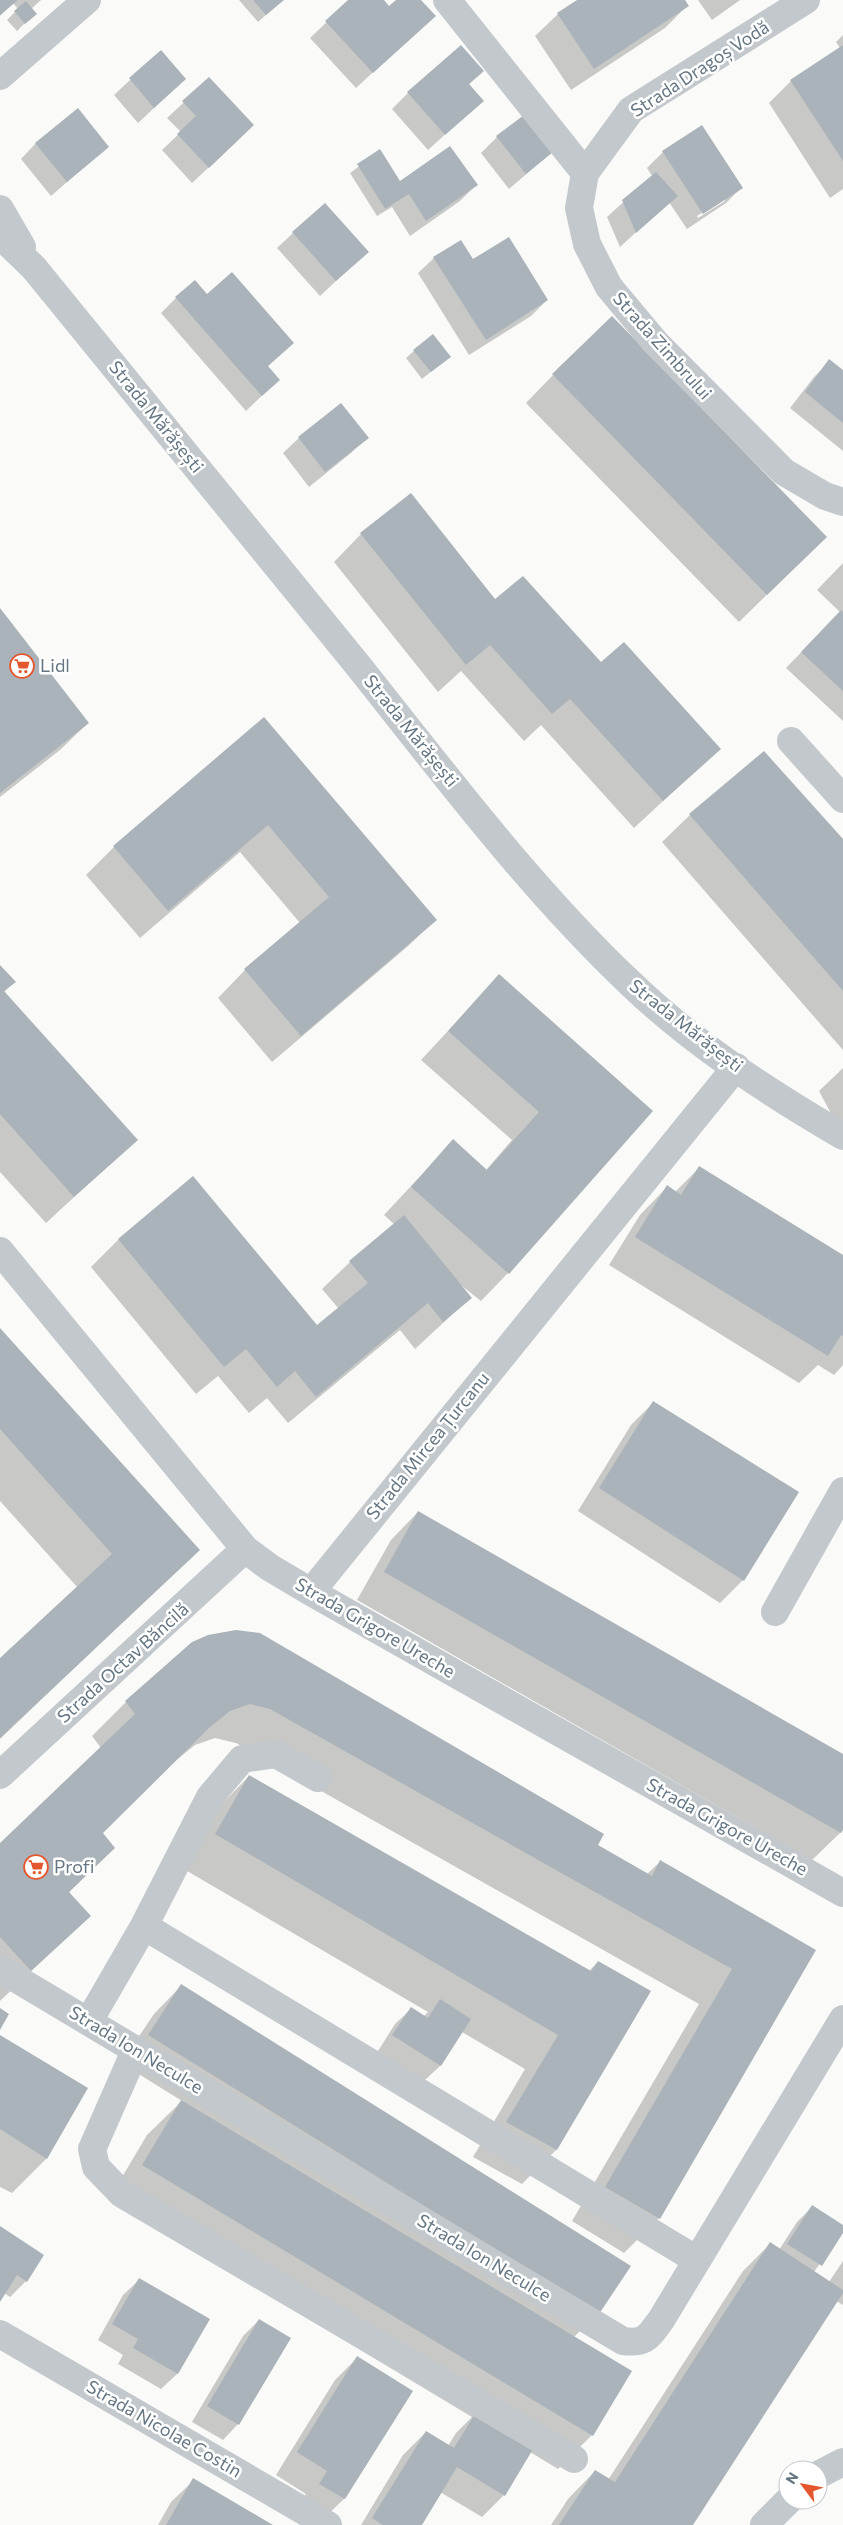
<svg xmlns="http://www.w3.org/2000/svg" width="843" height="2525" viewBox="0 0 843 2525" font-family="Commissioner,sans-serif">
  <style>
    .shadow { fill: #0003; fill-rule: evenodd }
    .building { fill: #aab3b9 }
    .lines { fill: none; stroke-linecap: round; stroke-linejoin: round }
    .minor { stroke: #c3c8cc; stroke-width: 28 }
    .labels { text-anchor: middle; stroke-width: 5; stroke-linejoin: round; paint-order: stroke }
    .street-label { font-size: 18px; fill: #657683; stroke: #fff }
    .poi-label { font-size: 18px; fill: #657683; stroke: #fff; text-anchor: start }
  </style>
  <rect width="100%" height="100%" fill="#fafaf8"/>
  <path class="shadow" d="M0 0H41L31 9 27 21 17 31 7 20 18 9 13 3 0 16Z
    M239 0H283L258 22Z
    M350 0H382L389 8 398 0H419L434 16 356 88 310 38Z
    M579 0H683L687 6 665 28 571 90 535 36 558 14Z
    M698 0H740L712 20Z
    M843 35V189L830 198 769 103 791 81 840 48 836 42Z
    M160 52 185 79 138 123 114 95Z
    M482 71 468 85 482 101 428 150 392 109 408 93Z
    M209 79 237 141 192 183 162 150 181 132 167 118Z
    M524 117 552 152 509 189 481 153 497 137Z
    M702 127 742 187 726 203 687 229 669 202 620 247 607 217 652 176 647 168 663 152ZM725 198V201L698 218 697 216Z
    M36 143 107 147 51 196 21 159Z
    M380 151 400 183 476 185 460 201 410 236 392 207 377 216 350 173Z
    M293 233 351 267 320 296 277 248Z
    M434 258 473 261 547 300 531 316 469 355 418 273Z
    M176 298 292 343 267 367 278 380 246 411 161 313Z
    M414 351 449 357 422 379 406 358Z
    M830 361 843 372V451L790 408 814 377Z
    M553 375 797 565 739 622 526 403Z
    M367 437 351 453 309 487 283 453 299 438Z
    M361 534 495 600 601 664 719 749 634 828 541 725 524 741 461 671 438 692 334 562Z
    M843 563V721L786 668 840 612 817 590Z
    M0 610 88 723 60 750 0 797Z
    M264 719 435 920 407 947 272 1062 218 998 245 970 300 923 240 852 140 938 86 875 114 847Z
    M690 815 843 841V1050L662 842Z
    M0 966 14 982 3 993 136 1140 46 1223 0 1172Z
    M499 976 652 1111 508 1273 481 1301 457 1282 470 1298 415 1349 400 1330 288 1423 267 1398 249 1413 218 1376 196 1394 91 1267 118 1240 193 1178 317 1327 339 1309 322 1289 350 1262 395 1225 384 1215 453 1141 486 1170 512 1140 421 1060Z
    M843 1068V1136L819 1091Z
    M700 1167 843 1256V1365L834 1375 818 1365 799 1383 609 1265 640 1215 667 1187 675 1192Z
    M0 1330 198 1550 0 1739V1660L78 1588 0 1501Z
    M653 1403 797 1493 743 1580 720 1603 578 1511 631 1425Z
    M418 1512 843 1755V1827L840 1833 812 1860 357 1600 391 1540Z
    M193 1643 596 1845 647 1874 660 1862 814 1951 659 2218 624 2253 572 2221 699 2004 236 1743 215 1738 195 1745 175 1761 101 1834 114 1848 68 1893 89 1916 0 2001V1845L101 1748 92 1736 126 1702Z
    M249 1776 589 1971 598 1962 649 1992 556 2150 522 2184 473 2157 525 2069 462 2032 440 2066 424 2081 378 2051 395 2024 411 2009 424 2016 428 2012 182 1868 215 1811Z
    M181 1986 598 2313 574 2337 592 2435 558 2469 530 2452 504 2495 482 2517 440 2492 421 2525H361L403 2455 426 2432 448 2446 456 2433 472 2417 109 2199 147 2135 182 2101 121 2063 154 2014Z
    M0 2037 87 2088 46 2159 12 2193 0 2187Z
    M812 2207 843 2227V2231L814 2272 829 2282 843 2261V2305L836 2301 691 2525H551L568 2499 595 2471 608 2480 743 2271 770 2244 779 2250 797 2222Z
    M0 2228 26 2281 10 2297 4 2293 0 2300Z
    M139 2280 208 2320 177 2374 161 2389 118 2364 123 2355 98 2340 123 2295Z
    M259 2320 238 2424 223 2440 192 2422 243 2336Z
    M357 2358 411 2391 344 2499 321 2521 298 2506 306 2494 276 2475 335 2380Z
    M194 2480 271 2525H158L171 2502Z"/>
  <path class="building" d="M0 0H18L0 15Z
    M253 0H284L266 15Z
    M348 0H384L389 6 396 0H421L436 16 373 73 325 21Z
    M577 0H685L689 6 594 69 557 13Z
    M26 1 37 14 25 24 14 11Z
    M461 45 484 71 469 84 484 101 445 135 407 92Z
    M843 45V161L790 80Z
    M161 50 186 79 154 108 129 78Z
    M209 77 254 125 209 168 177 134 196 116 182 101Z
    M78 108 109 147 67 182 35 143Z
    M524 115 553 152 526 174 496 136Z
    M702 125 743 188 703 214 662 151Z
    M450 146 478 185 426 221 409 194 385 209 357 164 380 149 400 181Z
    M656 172 678 196 636 233 622 200Z
    M325 203 369 252 336 281 292 232Z
    M509 237 548 300 486 340 433 257 461 240 473 259Z
    M232 272 294 343 268 366 280 380 262 396 175 297 195 280 207 294Z
    M612 316 827 537 767 595 552 374Z
    M433 334 451 357 431 372 413 350Z
    M829 359 843 370V423L805 392Z
    M341 403 369 438 325 472 298 437Z
    M411 493 495 599 523 576 601 662 624 642 721 749 663 801 570 699 552 714 490 645 466 665 360 533Z
    M0 608 89 723 0 793Z
    M841 610 843 612V691L801 652Z
    M264 717 437 920 301 1036 244 969 329 897 268 825 168 911 113 846Z
    M764 751 843 839V991L689 814Z
    M0 965 16 982 4 991 138 1140 74 1197 0 1114Z
    M499 974 653 1111 509 1274 411 1187 453 1139 487 1170 539 1112 448 1031Z
    M699 1166 843 1255V1336L841 1335 828 1356 635 1237 667 1185 681 1195Z
    M193 1176 317 1325 368 1283 349 1261 404 1215 472 1298 443 1322 428 1303 316 1397 295 1371 277 1387 246 1349 224 1367 118 1239Z
    M0 1328 200 1550 0 1738V1658L112 1554 0 1429Z
    M653 1401 799 1492 744 1581 599 1488Z
    M418 1511 843 1754V1830L841 1833 384 1572Z
    M236 1630 260 1633 604 1834 598 1845 652 1876 660 1860 816 1950 660 2219 605 2187 732 1969 270 1709 250 1704 230 1711 210 1727 103 1833 115 1848 69 1892 91 1916 31 1971 0 1937V1843L135 1714 125 1701 192 1642 208 1635Z
    M249 1775 591 1971 598 1961 651 1991 557 2150 506 2122 558 2035 215 1834Z
    M181 1984 631 2266 599 2314 148 2035Z
    M440 1999 471 2019 441 2066 392 2035 411 2007 428 2018Z
    M0 2008 9 2014 0 2030Z
    M0 2035 88 2088 47 2159 0 2129Z
    M181 2100 632 2371 593 2436 142 2165Z
    M812 2205 843 2225V2233L822 2266 787 2244Z
    M0 2226 44 2255 27 2282 17 2275 0 2302Z
    M770 2242 843 2290V2293L693 2525H559L595 2470 615 2482Z
    M139 2278 210 2319 178 2374 133 2348 138 2339 112 2324Z
    M259 2319 291 2338 239 2425 207 2406Z
    M357 2356 413 2391 345 2499 319 2484 327 2471 297 2452Z
    M478 2409 536 2444 505 2496 457 2467 422 2525H383L372 2518 426 2431 454 2448Z
    M193 2478 273 2525H166Z"/>
  <g class="lines">
    <path class="minor" d="M447 0 585 173
      M806 0 631 110 585 173 579 208 587 244 609 287 655 342 784 472 825 496 843 502
      M0 76 87 0
      M0 209 22 247
      M0 235 34 268C142 399 249 531 356 663 443 772 528 886 629 982 692 1043 768 1092 843 1136
      M791 741 843 799
      M0 1251 245 1549 269 1567 311 1592 843 1893
      M311 1592 736 1067
      M775 1612 843 1491
      M0 1775 245 1549
      M144 1926 697 2260
      M0 1969 623 2341C646 2344 648 2337 661 2320L843 2019
      M89 2021 144 1926 210 1797 242 1759 276 1754 318 1778
      M136 2049 92 2149 96 2167 122 2194 574 2459
      M0 2334 328 2525
      M818 2475 843 2462
      M764 2525 789 2500"/>
  </g>
  <defs>
    <g id="supermarket-ring" transform="scale(1.25)"><circle r="9.5" fill="#fff" stroke="#e4572e" stroke-width="1.5"/><path d="M-6-5.5h2.5l.6 2H6L4.5 2H-2.5L-4.4-4H-6ZM-1.5 3.2a1.3 1.3 0 1 0 .1 0ZM3 3.2a1.3 1.3 0 1 0 .1 0Z" fill="#e4572e"/></g>
  </defs>
  <g fill-rule="evenodd">
    <use href="#supermarket-ring" x="22" y="666"/>
    <use href="#supermarket-ring" x="36" y="1867"/>
  </g>
  <g class="labels">
    <g class="street-label">
      <text transform="translate(700 69) rotate(-33)" y="6">Strada Dragoș Vodă</text>
      <text transform="translate(662 346) rotate(48)" y="6">Strada Zimbrului</text>
      <text transform="translate(156 417) rotate(51)" y="6">Strada Mărășești</text>
      <text transform="translate(411 731) rotate(51)" y="6">Strada Mărășești</text>
      <text transform="translate(686 1026) rotate(38)" y="6">Strada Mărășești</text>
      <text transform="translate(428 1446) rotate(-51)" y="6">Strada Mircea Țurcanu</text>
      <text transform="translate(375 1628) rotate(30)" y="6">Strada Grigore Ureche</text>
      <text transform="translate(123 1663) rotate(-42)" y="6">Strada Octav Băncilă</text>
      <text transform="translate(727 1827) rotate(29)" y="6">Strada Grigore Ureche</text>
      <text transform="translate(136 2050) rotate(31)" y="6">Strada Ion Neculce</text>
      <text transform="translate(484 2258) rotate(31)" y="6">Strada Ion Neculce</text>
      <text transform="translate(164 2429) rotate(30)" y="6">Strada Nicolae Costin</text>
    </g>
    <g class="poi-label">
      <text x="40" y="672">Lidl</text>
      <text x="54" y="1873">Profi</text>
    </g>
  </g>
  <g transform="translate(803 2485) rotate(302)"><circle r="24" fill="#ffffff" stroke="#c1c8cd"/>
  <path d="M0-4L9 19L0 12L-9 19Z" fill="#e4572e"/>
  <text y="-8" font-size="14" font-weight="bold" text-anchor="middle" fill="#657683">N</text>
  </g>
</svg>
